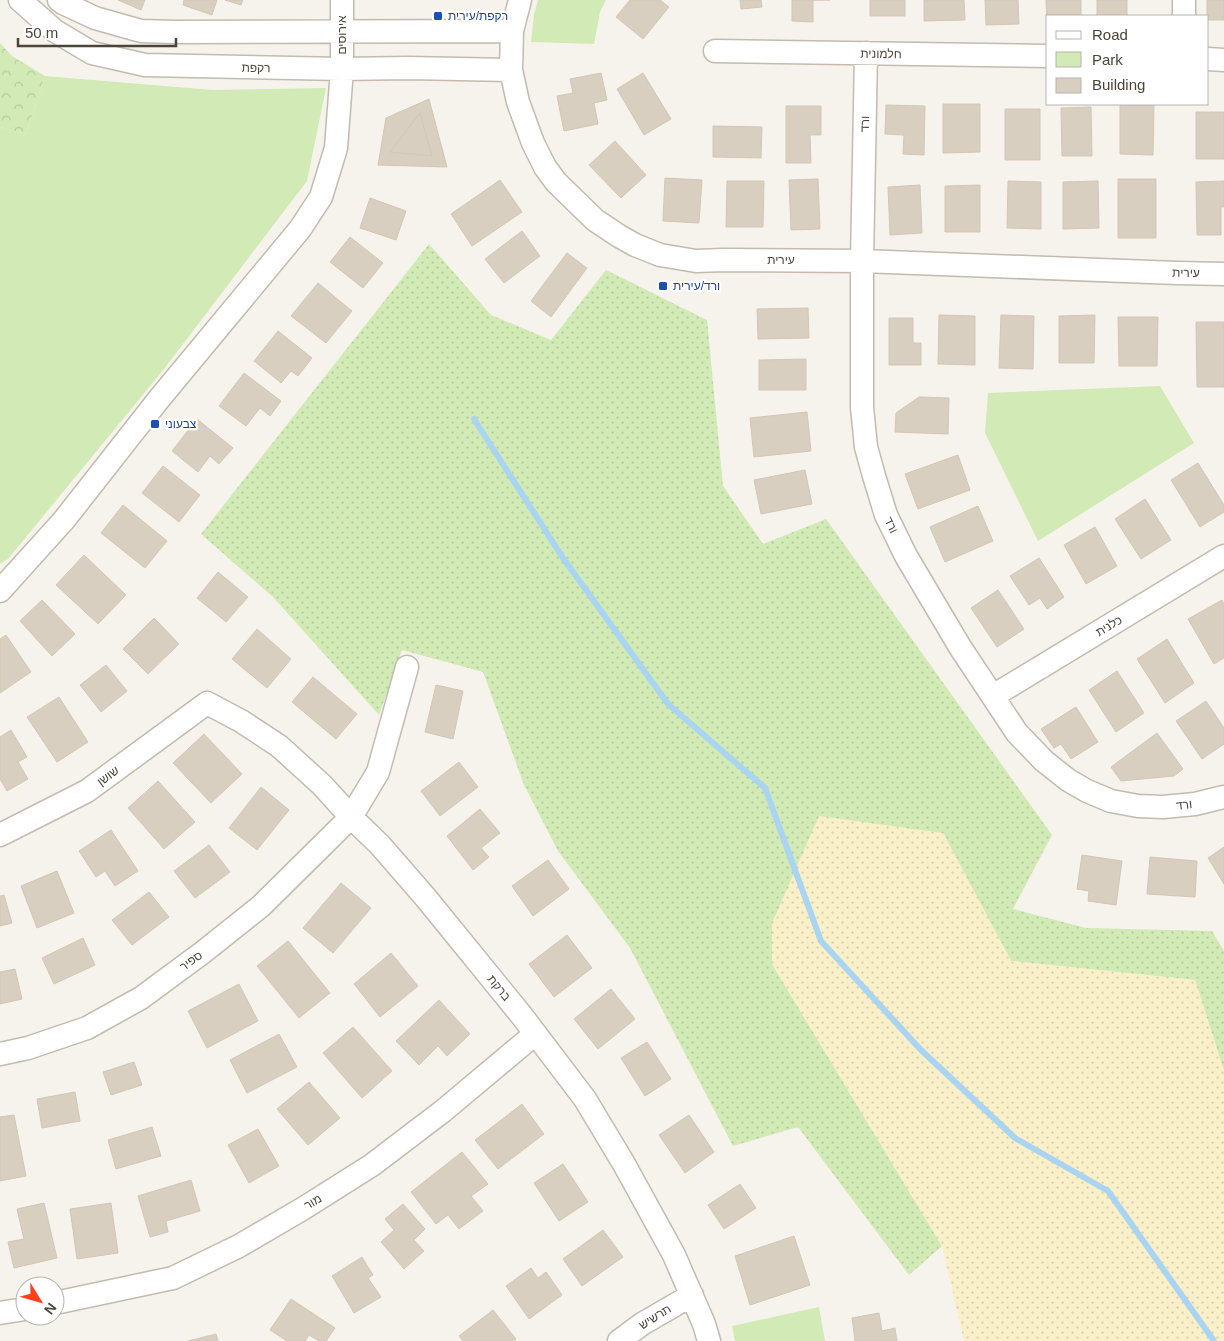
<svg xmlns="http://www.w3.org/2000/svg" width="1224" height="1341" viewBox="0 0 1224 1341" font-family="Arial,Heebo,sans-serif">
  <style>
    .grass { fill: url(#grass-dots) }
    .forest { fill: url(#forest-crowns) }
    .sand { fill: url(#sand-dots) }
    .park { fill: #d2eab5 }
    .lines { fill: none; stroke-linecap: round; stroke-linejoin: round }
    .stream { stroke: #a9d4f2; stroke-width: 6 }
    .building { fill: #d8cfc1; stroke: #d3c7b4 }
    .street-casing { stroke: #c2bbae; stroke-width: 25 }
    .street { stroke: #fff; stroke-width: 22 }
    .transit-dot { fill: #1a4fb4; stroke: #fff; stroke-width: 2 }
    .labels { text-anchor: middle; stroke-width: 4.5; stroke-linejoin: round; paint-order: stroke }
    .transit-label { font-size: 12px; fill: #164399; stroke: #fff; text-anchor: start }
    .street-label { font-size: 12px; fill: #4b4439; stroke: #fff }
  </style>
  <defs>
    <pattern id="grass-dots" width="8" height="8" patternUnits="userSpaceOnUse" patternTransform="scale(1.25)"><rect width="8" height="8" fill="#d2eab5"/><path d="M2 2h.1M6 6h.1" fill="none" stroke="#b6ca9c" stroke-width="1.8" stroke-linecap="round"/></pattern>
    <pattern id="forest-crowns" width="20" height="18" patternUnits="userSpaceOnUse" patternTransform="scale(1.25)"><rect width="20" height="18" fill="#d2eab5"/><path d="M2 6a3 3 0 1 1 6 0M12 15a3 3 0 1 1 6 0" fill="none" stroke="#b6ca9c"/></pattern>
    <pattern id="sand-dots" width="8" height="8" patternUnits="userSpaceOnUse" patternTransform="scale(1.25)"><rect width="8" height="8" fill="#f9efc9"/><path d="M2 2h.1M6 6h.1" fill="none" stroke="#d7cead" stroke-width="1.8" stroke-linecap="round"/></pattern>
  </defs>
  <rect width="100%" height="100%" fill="#f6f3ec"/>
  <path class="grass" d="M429 244 491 315 551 340 606 270 707 320 723 486 763 544 826 519 1052 835 1013 909 1086 928 1212 931 1224 951V1071L1195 980 1011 961 943 833 772 964 942 1246 909 1275 798 1127 733 1146 630 948 558 851 524 785 483 672 402 650 379 715 273 597 201 534Z"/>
  <path class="forest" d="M0 43 12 56 45 76 26 134 0 127Z"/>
  <path class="sand" d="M819 816 943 833 1011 961 1195 980 1224 1071V1341H964L942 1246 772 964V923Z"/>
  <path class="park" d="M538 0H606L600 12 594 44 531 42 534 15Z
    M45 76 213 90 326 88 307 181 164 369 8 559 0 564V127L26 134Z
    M1160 386 1194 443 1038 541 985 433 988 393Z
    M819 1307 825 1341H735L732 1326Z"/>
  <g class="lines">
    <path class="stream" d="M474 419 563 558 668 704 765 788 821 941 921 1050 1015 1138 1108 1191 1214 1341"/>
  </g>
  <path class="building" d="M118 0H145L141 10Z
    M184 0H217L212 15 183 5Z
    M225 0H243L241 5Z
    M630 0H660L669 7 643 39 616 17Z
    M740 0H761L762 7 741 9Z
    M792 0H830H813V22L792 21Z
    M870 0H905V16H870Z
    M924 0H964L965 20 924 21Z
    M985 0H1018L1019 24 986 25Z
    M1046 0H1081V16H1048V26H1047Z
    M1097 0H1127V16H1097Z
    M1207 0H1224V20H1208V16H1207Z
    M601 73 607 100 594 103 598 124 564 131 557 96 573 93 570 79Z
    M643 73 671 119 644 135 617 89Z
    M429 99 447 167 378 165 386 118Z
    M943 104H980V152L943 153Z
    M1120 104H1154L1153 155 1120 154Z
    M886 105 925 106 924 155 903 154 904 135 885 134Z
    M786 106H821V135H810L811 163H786Z
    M1091 107 1092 156H1062L1061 108Z
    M1005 109H1040V160H1005Z
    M1196 112H1224V159H1196Z
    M420 113 432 156 390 152Z
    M713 126 762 127 761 158 713 157Z
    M615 141 646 175 621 198 589 165Z
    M665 178 702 180 699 223 663 221Z
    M818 179 820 229 791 230 789 180Z
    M1118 179H1156V238H1118Z
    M500 180 522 212 472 246 451 214Z
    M727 181H764L763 227H726Z
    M1008 181 1041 182V229L1007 228Z
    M1098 181 1099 228 1063 229V182Z
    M1224 181V207H1221V235H1197L1196 182Z
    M920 185 922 233 890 235 888 187Z
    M980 185V232H945V186Z
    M370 198 406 211 396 240 360 228Z
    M522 231 540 256 504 283 485 259Z
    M350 237 383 263 363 288 330 262Z
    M567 253 587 268 551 317 531 301Z
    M318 283 352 311 326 343 291 316Z
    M808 308 809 338 758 339 757 309Z
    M939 315 975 316V365L938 364Z
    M1001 315 1034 316 1033 369 999 368Z
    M1095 315 1094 363H1059V316Z
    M1118 317H1158L1157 366H1119Z
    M889 318H913V343H921V365H889Z
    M1196 322H1224V387H1197Z
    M278 331 312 358 298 376 291 371 281 383 254 361Z
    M806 359V390H759V360Z
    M244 373 281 401 270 416 260 408 246 426 219 406Z
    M919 397 949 398 948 434 895 432 896 413Z
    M807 412 811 451 754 457 750 418Z
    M197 419 233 448 219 464 210 456 198 472 172 451Z
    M958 455 970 490 918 509 905 474Z
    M1198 463 1224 505V512L1200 527 1171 480Z
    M163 466 200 495 179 522 142 493Z
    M805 470 812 504 761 514 754 480Z
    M1145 499 1171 540 1141 559 1115 519Z
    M123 505 167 541 145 568 101 533Z
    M978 506 993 541 945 562 930 527Z
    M1095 527 1117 566 1086 584 1064 545Z
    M84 555 126 595 98 624 56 585Z
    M1039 558 1064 597 1047 609 1040 598 1029 605 1010 576Z
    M218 572 248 597 226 622 197 598Z
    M998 590 1024 629 997 647 971 608Z
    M42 600 75 634 52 656 20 621Z
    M1222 600 1224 604V658L1214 664 1188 619Z
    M154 618 179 644 148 674 123 649Z
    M257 629 291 659 267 688 232 659Z
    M6 635 31 672 0 693V639Z
    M1167 639 1194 683 1165 703 1137 659Z
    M106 665 127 691 101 712 80 685Z
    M1117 671 1144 713 1116 732 1089 690Z
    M313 677 357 714 336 739 292 702Z
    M436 685 463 691 453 739 425 732Z
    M59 697 88 742 57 762 27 717Z
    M1206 701 1224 728V744L1202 759 1176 721Z
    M1076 707 1098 742 1071 759 1061 744 1054 748 1041 729Z
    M11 730 27 757 18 762 28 779 7 791 0 779V737Z
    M1157 733 1183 769 1174 776 1121 781 1111 767Z
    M204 734 242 774 211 803 173 763Z
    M459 762 478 787 440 816 421 791Z
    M158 781 195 822 164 849 128 808Z
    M261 787 289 810 257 850 229 828Z
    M480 809 500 833 481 848 489 857 473 870 447 836Z
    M111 830 138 871 115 886 105 871 96 877 79 851Z
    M209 845 230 872 195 898 174 871Z
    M1224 847V884L1208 858Z
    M1082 855 1122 861 1116 905 1088 901 1089 891 1077 889Z
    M1150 857 1197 861 1195 897 1147 894Z
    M548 860 569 889 533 916 512 886Z
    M57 871 74 913 37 928 21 886Z
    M341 883 371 908 333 953 303 928Z
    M149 892 169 917 132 945 112 920Z
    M4 895 12 923 0 926V896Z
    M567 935 592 968 554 997 529 964Z
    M83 938 95 965 54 984 42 958Z
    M288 941 330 993 299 1018 257 966Z
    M391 953 418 986 380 1017 354 984Z
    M15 969 22 999 0 1004V972Z
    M239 984 258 1021 207 1048 188 1011Z
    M611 989 635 1019 598 1049 574 1019Z
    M439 1000 470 1034 447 1056 438 1046 419 1065 396 1041Z
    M353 1027 392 1071 362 1098 323 1053Z
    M279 1034 297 1067 247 1093 230 1060Z
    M647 1042 671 1079 645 1096 621 1058Z
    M134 1062 142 1085 111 1095 103 1072Z
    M309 1082 340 1118 308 1145 277 1109Z
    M75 1092 80 1121 42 1128 37 1099Z
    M522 1104 544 1134 498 1169 475 1140Z
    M14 1115 26 1176 0 1181V1117Z
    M689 1115 714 1152 685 1173 659 1135Z
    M152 1127 161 1156 116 1169 108 1140Z
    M258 1129 279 1166 249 1183 228 1145Z
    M462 1152 488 1184 471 1196 483 1211 459 1229 448 1215 436 1224 411 1192Z
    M563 1164 588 1202 559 1221 534 1183Z
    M191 1180 200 1211 166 1221 168 1232 150 1237 138 1196Z
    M740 1184 756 1208 724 1229 708 1205Z
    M44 1203 57 1258 14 1268 8 1242 24 1239 17 1209Z
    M111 1203 118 1253 77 1259 70 1209Z
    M403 1204 425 1229 414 1240 424 1251 404 1269 381 1242 394 1230 385 1219Z
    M603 1230 623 1257 582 1286 563 1259Z
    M794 1236 810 1285 750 1305 735 1256Z
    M362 1257 373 1275 368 1278 381 1297 354 1313 332 1276Z
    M531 1268 538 1278 546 1272 562 1295 529 1319 506 1286Z
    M291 1299 335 1328 326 1341H319L309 1335 305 1341H287L270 1330Z
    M493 1310 516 1339 513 1341H463L459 1336Z
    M879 1313 882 1331 895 1328 897 1341H855L852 1318Z
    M216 1334 218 1341H188Z"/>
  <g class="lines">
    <g class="street-casing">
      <path id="street" d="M20 0 55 31 92 53 145 65 342 69 408 68 511 70
        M59 0 63 3 95 18 141 31 175 32 512 31
        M520 0 512 31 511 70 518 102 533 143 545 167 556 182 595 220 619 236 635 245 660 255 696 261 723 260 862 261 1177 273 1224 274
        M1184 0V16
        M715 51 1048 56
        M866 53 862 261V407L866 447 874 476 886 515 906 556 960 647 1017 733 1044 761 1068 780 1087 791 1111 801 1138 806 1163 807 1195 804 1224 797
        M1208 59 1224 60
        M0 591 64 520 159 399 300 229 321 197 336 148 342 69V0
        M993 696 1224 556
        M0 835 87 791 207 703 241 721 279 746 322 785 351 817 380 845 426 898 522 1016 585 1099 624 1164 674 1255 704 1324 709 1341
        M0 1054 28 1048 87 1028 141 998 202 953 261 906 351 817 378 772 407 667
        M55 1303 173 1278 239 1246 304 1208 372 1165 443 1111 535 1034
        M0 1313 25 1309
        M619 1341 642 1324 692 1295"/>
    </g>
    <use href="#street" class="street"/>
  </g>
  <g class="transit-dot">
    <rect x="433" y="11" width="10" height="10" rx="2.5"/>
    <rect x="658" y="281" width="10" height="10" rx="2.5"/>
    <rect x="150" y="419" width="10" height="10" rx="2.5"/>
  </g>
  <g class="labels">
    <g class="transit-label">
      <text x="448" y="20">רקפת/עירית</text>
      <text x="673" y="290">ורד/עירית</text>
      <text x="165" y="428">צבעוני</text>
    </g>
    <g class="street-label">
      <text transform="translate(342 35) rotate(-90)" y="4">אירוסים</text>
      <text transform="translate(881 54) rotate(1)" y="4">חלמונית</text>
      <text transform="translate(256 68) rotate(1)" y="4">רקפת</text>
      <text transform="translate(865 124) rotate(-89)" y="4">ורד</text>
      <text x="781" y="264">עירית</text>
      <text transform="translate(1186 273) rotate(1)" y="4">עירית</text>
      <text transform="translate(891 525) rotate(65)" y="4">ורד</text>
      <text transform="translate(1109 626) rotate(-31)" y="4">כלנית</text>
      <text transform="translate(108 776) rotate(-37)" y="4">שושן</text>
      <text transform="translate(1184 805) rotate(-7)" y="4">ורד</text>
      <text transform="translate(191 961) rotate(-36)" y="4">ספיר</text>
      <text transform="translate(499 988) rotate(51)" y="4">ברקת</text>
      <text transform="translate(313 1202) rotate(-32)" y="4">מור</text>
      <text transform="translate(655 1317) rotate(-32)" y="4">תרשיש</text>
    </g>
  </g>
  <rect x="1046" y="15" width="162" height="90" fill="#ffffff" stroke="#b7b4b0"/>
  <rect x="1056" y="31" width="25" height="8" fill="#ffffff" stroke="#b7b4b0"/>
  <text x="1092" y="40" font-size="15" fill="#4b4439">Road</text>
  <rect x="1056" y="52" width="25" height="15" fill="#d2eab5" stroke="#b7b4b0"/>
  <text x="1092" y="65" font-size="15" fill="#4b4439">Park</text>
  <rect x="1056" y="78" width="25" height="15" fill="#d8cfc1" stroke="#b7b4b0"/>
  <text x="1092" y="90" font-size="15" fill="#4b4439">Building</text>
  <g transform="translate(40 1301) rotate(127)"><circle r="24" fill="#ffffff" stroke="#b7b4b0"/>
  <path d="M0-4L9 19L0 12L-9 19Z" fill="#fc3f1d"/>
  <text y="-8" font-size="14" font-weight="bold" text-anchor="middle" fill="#4b4439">N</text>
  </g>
  <path d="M18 38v8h158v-8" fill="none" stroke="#4b4439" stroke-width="2.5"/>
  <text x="25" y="38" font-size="15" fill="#4b4439" stroke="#ffffff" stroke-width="4" paint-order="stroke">50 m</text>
</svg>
